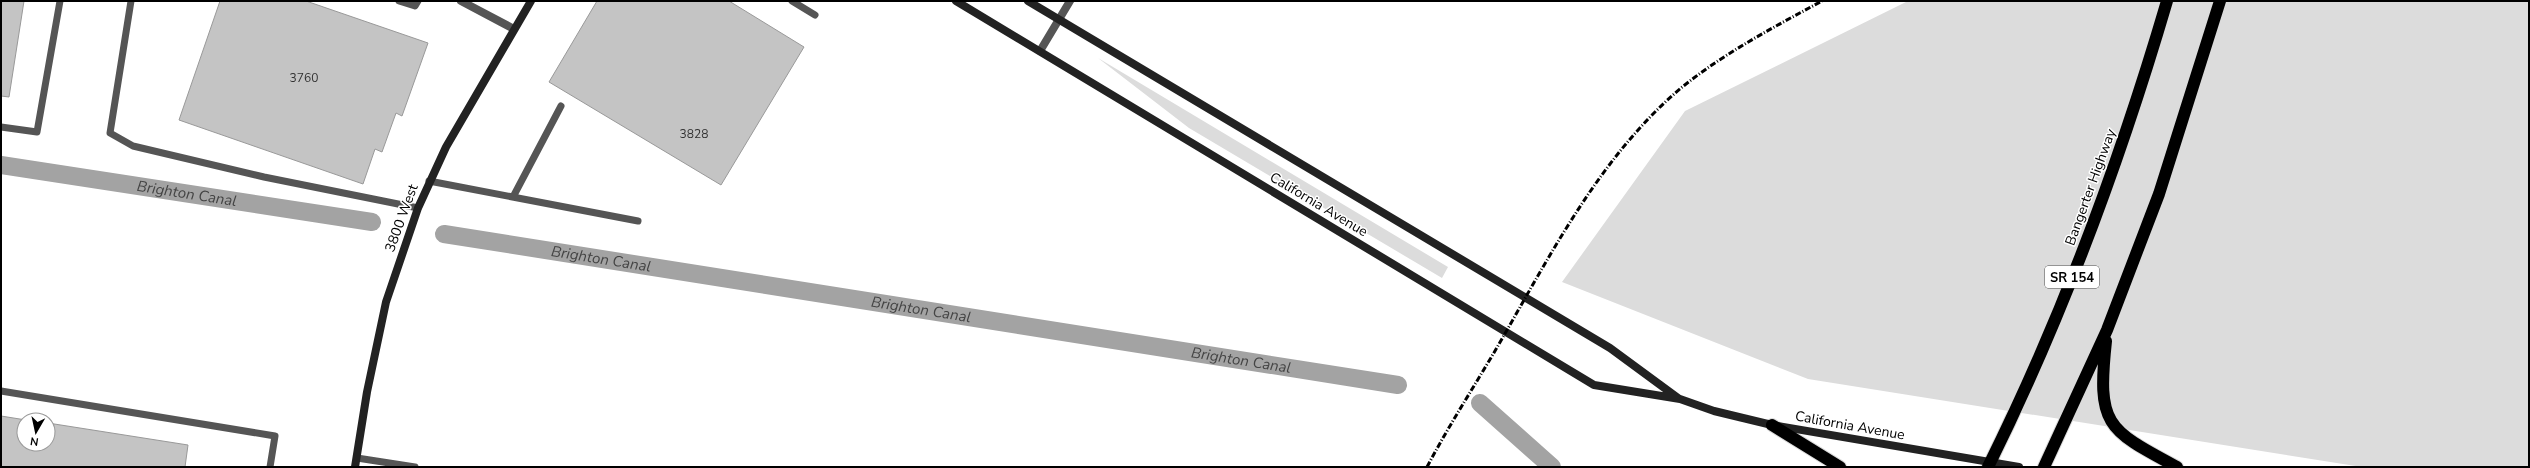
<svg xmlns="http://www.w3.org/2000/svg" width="2530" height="468" viewBox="0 0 2530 468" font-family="'Nunito Sans',sans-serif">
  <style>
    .green { fill: #dcdcdc }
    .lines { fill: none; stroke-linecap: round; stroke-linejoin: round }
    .canal { stroke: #a3a3a3; stroke-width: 18 }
    .building { fill: #c4c4c4; stroke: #999 }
    .highway-casing { stroke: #dbdbdb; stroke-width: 14 }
    .lane { stroke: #555; stroke-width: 7 }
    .street { stroke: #555; stroke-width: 8 }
    .secondary { stroke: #222; stroke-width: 8 }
    .highway { stroke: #000; stroke-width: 12 }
    .rail { stroke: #000; stroke-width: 3; stroke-dasharray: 6 2 1 2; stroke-linecap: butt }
    .labels { text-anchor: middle; stroke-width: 3; stroke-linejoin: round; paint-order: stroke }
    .number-label { font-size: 12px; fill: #313131 }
    .shield { fill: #fff; stroke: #4c4c4c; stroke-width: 1 }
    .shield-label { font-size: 13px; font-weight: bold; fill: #000 }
    .street-label { font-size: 14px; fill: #000; stroke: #fff }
    .water-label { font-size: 15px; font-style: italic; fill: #444; stroke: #fff }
  </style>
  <rect width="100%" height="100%" fill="#fff"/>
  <path class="green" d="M1908 1H2529V467H2362L1808 379 1562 282 1685 111Z
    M1098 58 1448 267 1442 278 1189 128Z"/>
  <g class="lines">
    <g class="canal">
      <path id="s1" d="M1 165 372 222"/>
      <path id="s2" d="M444 234 1398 385"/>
      <path d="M1480 403 1552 467"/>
    </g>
  </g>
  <path class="building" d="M1 1H24L9 97 1 96Z
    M220 1H306L428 43 402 116 396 113 382 152 375 149 363 184 179 120Z
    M597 1H729L804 47 721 185 549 82Z
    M1 416 26 420H24V444H48V423L188 445 185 467H1Z"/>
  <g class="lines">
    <g class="highway-casing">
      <path id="highway" d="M2106 341C2097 425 2106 429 2177 467
        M1772 425 1840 467
        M1988 467C2062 318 2120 161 2167 1
        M2044 467 2107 330 2159 194 2220 1"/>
    </g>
    <path class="lane" d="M131 1 110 133 133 146 264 177 418 208
      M399 1 415 6 418 1
      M792 1 815 15
      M1 127 37 132 60 1
      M429 181 638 221
      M513 197 561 106
      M1 391 275 436 270 467
      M357 458 415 467"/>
    <path class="street" d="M461 1 514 29
      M1040 51 1070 1"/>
    <path class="secondary" d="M956 1 1594 385 1680 399 1714 411 1772 425 2019 467
      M1028 1 1610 348 1678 398
      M355 467 367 392 386 302 418 208 446 147 531 1"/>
    <use href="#highway" class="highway"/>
    <path class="rail" d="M1427 467C1447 429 1470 393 1492 356 1547 262 1597 159 1681 88 1724 53 1774 27 1822 1"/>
  </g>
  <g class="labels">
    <g class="number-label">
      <text x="304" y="82">3760</text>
      <text x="694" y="138">3828</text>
    </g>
    <rect class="shield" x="2045" y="266" width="54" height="22" rx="3"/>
    <g class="shield-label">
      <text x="2072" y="282">SR 154</text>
    </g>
    <g class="street-label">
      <text transform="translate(2090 187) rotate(-70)" y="5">Bangerter Highway</text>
      <text transform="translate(1319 204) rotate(31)" y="5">California Avenue</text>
      <text transform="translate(401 218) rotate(-70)" y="5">3800 West</text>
      <text transform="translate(1850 425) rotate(10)" y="5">California Avenue</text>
    </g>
    <g class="water-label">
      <text dy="5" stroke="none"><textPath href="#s1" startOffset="188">Brighton Canal</textPath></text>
      <text dy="5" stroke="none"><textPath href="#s2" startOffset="159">Brighton Canal</textPath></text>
      <text dy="5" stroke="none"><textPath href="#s2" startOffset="483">Brighton Canal</textPath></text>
      <text dy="5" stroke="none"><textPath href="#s2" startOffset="807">Brighton Canal</textPath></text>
    </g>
  </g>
  <rect width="2530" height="468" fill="none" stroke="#000000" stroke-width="4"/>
  <g transform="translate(36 432) rotate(189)"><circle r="19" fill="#ffffff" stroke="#999999"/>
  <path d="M0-3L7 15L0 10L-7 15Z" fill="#000000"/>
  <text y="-6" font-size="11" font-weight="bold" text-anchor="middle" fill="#000000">N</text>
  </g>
</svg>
